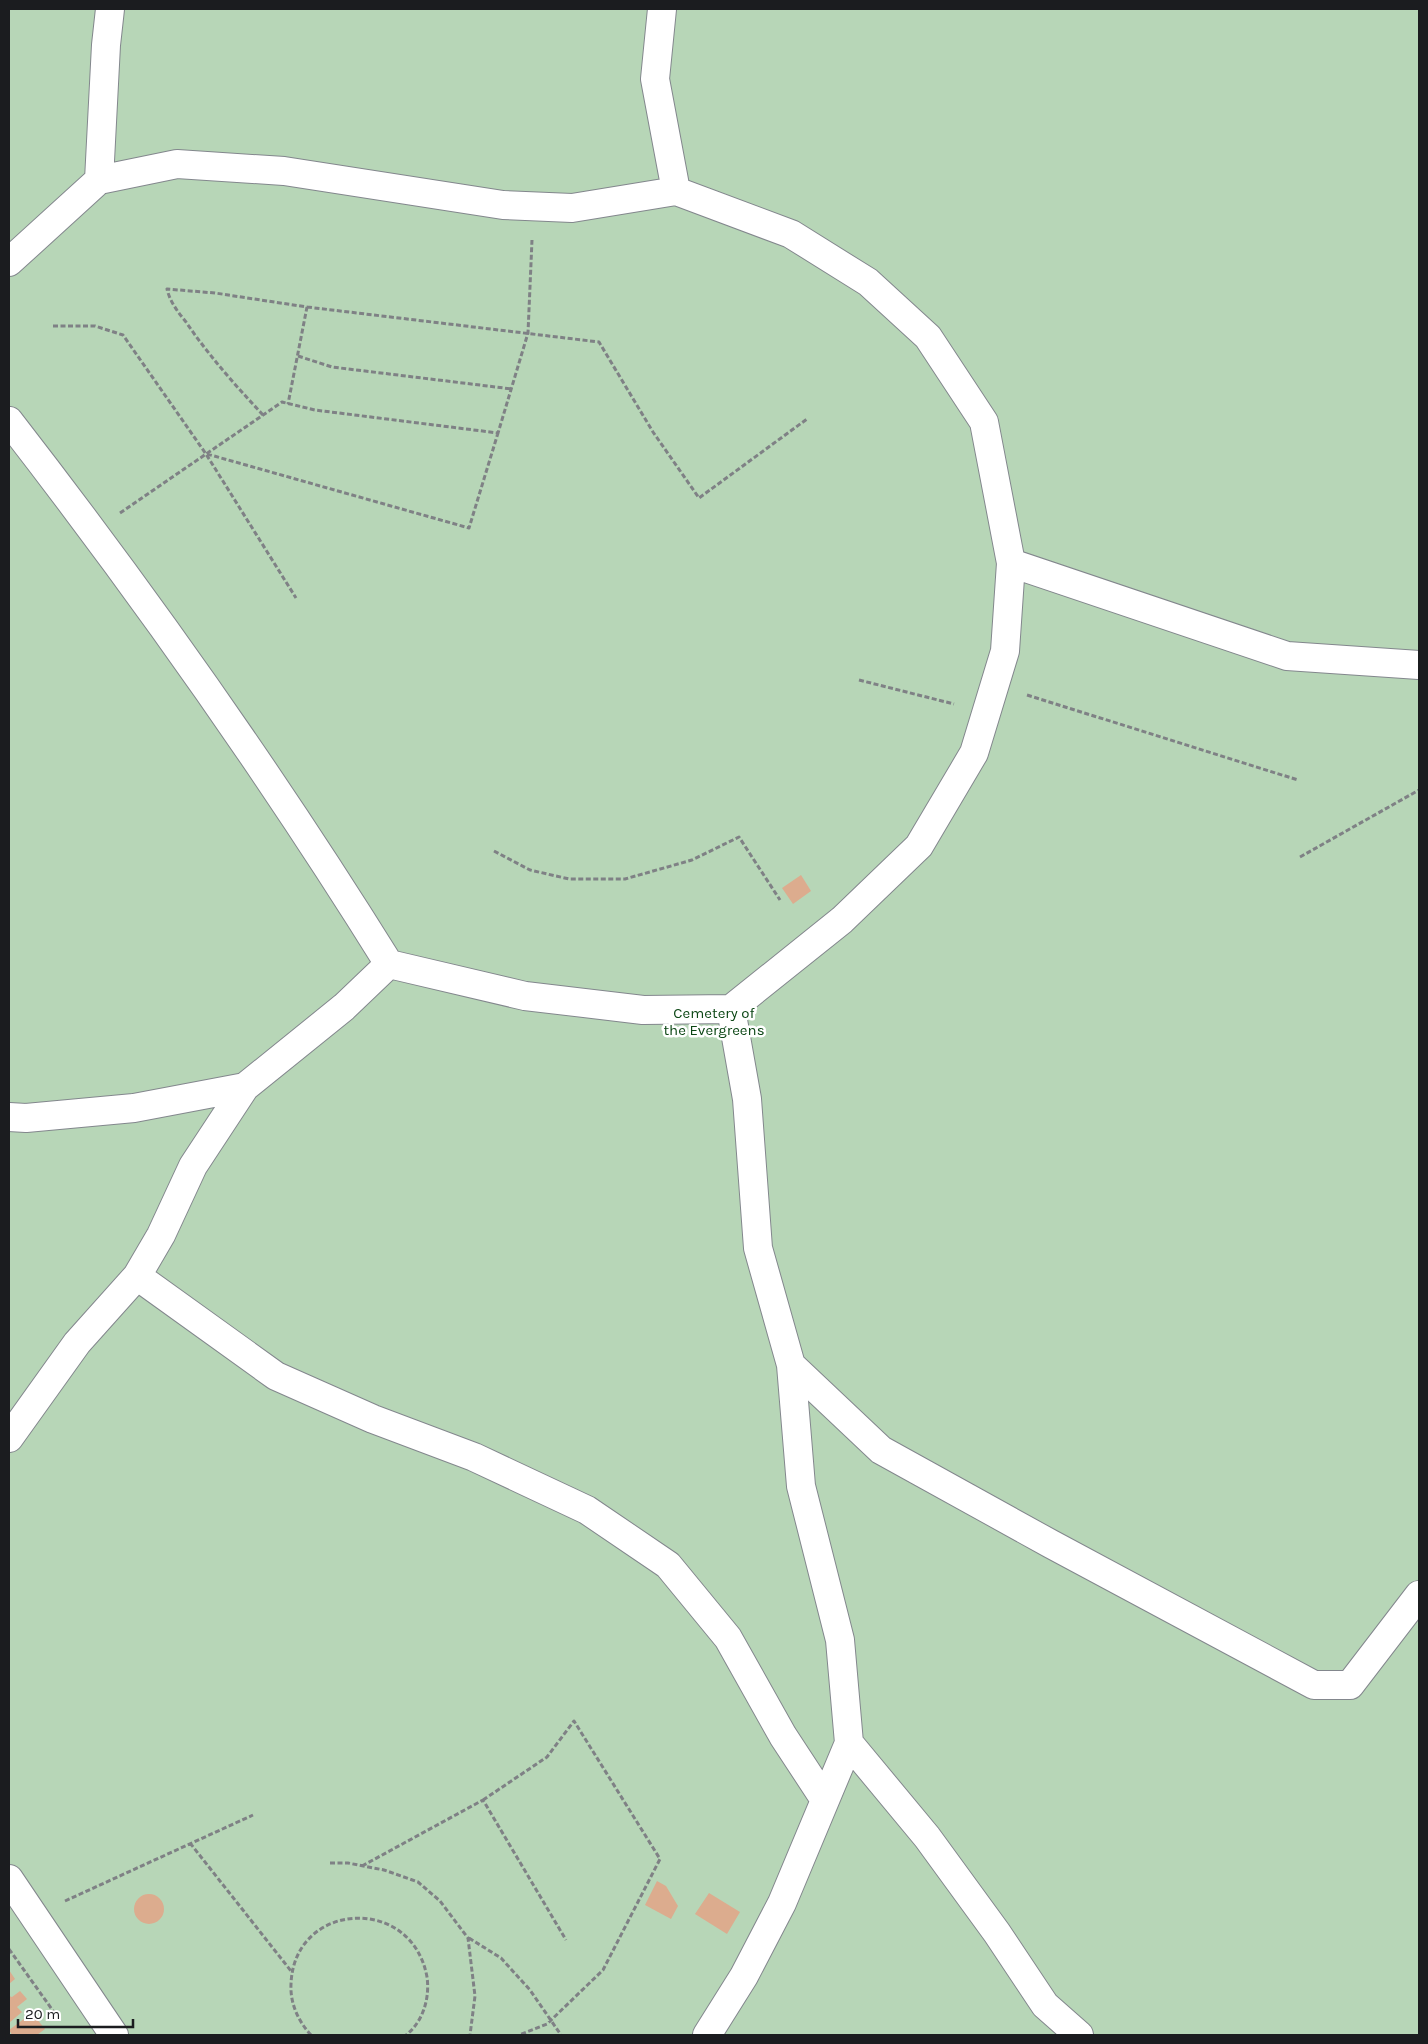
<svg xmlns="http://www.w3.org/2000/svg" width="1428" height="2044" viewBox="0 0 1428 2044" font-family="Karla,sans-serif">
  <style>
    .green { fill: #b7d6b7 }
    .building { fill: #dcac8e }
    .lines { fill: none; stroke-linecap: round; stroke-linejoin: round }
    .minor-casing { stroke: #83878d; stroke-width: 30 }
    .path { stroke: #7f8185; stroke-width: 3; stroke-dasharray: 5 2.5; stroke-linecap: butt }
    .minor { stroke: #fff; stroke-width: 28 }
    .labels { text-anchor: middle; stroke-width: 5; stroke-linejoin: round; paint-order: stroke }
    .park-label { font-size: 15px; fill: #0b4614; stroke: #fff }
  </style>
  <rect width="100%" height="100%" fill="#f6f9ff"/>
  <path class="green" d="M9 9H1419V2035H9Z"/>
  <path class="building" d="M801 875 811 891 793 904 782 888Z
    M657 1881 666 1886 678 1906 671 1919 645 1905Z
    M709 1893 740 1912 727 1934 695 1914Z
    M134 1909a15 15 0 1 1 30 0a15 15 0 1 1-30 0Z
    M9 1970 15 1979 9 1984Z
    M20 1991 27 1999 17 2007 22 2012 9 2023V1996L12 1997Z
    M32 2013 45 2029 37 2035H12L9 2030Z"/>
  <g class="lines">
    <g class="minor-casing">
      <path id="minor" d="M662 9 655 79 676 191
        M9 262 99 180 106 45 110 9
        M9 421C144 595 272 776 389 964L525 996 643 1010 731 1009 842 920 919 846 974 753 1005 651 1011 563 984 422 928 337 868 282 791 234 676 191 572 208 503 205 284 171 177 164 99 180
        M1011 563 1287 656 1419 665
        M731 1009 747 1099 758 1248 791 1365 881 1450 1051 1544 1314 1685H1350L1419 1595
        M9 1117 26 1118 134 1108 245 1087 344 1007 389 964
        M137 1276 276 1376 373 1419 474 1457 587 1510 668 1565 728 1638 783 1736 825 1800
        M9 1438 77 1343 137 1276 161 1235 193 1166 245 1087
        M849 1743 927 1837 997 1933 1045 2005 1079 2035
        M9 1879 114 2035
        M707 2035 744 1976 782 1903 849 1743 840 1640 801 1486 791 1365"/>
    </g>
    <path class="path" d="M307 307 599 342 653 432 699 498 807 419
      M53 326H95L123 335 206 454 296 598
      M298 356 332 367 512 389
      M263 415C236 386 209 356 186 322 178 312 170 302 167 289L215 293 307 307 288 404
      M207 454 469 528 498 433
      M120 513 282 402 315 410 498 433 528 333 532 240
      M859 680 954 704
      M1027 695 1298 780
      M494 851 530 870 569 879H625L692 860 739 837 780 900
      M1300 857 1419 790
      M483 1800 547 1757 574 1721 660 1859 603 1970 547 2024 519 2035
      M190 1843 291 1971
      M330 1863H348L384 1870 418 1882 440 1901 468 1938 475 1996 470 2035
      M362 1866 483 1800 566 1940
      M65 1901 253 1815
      M469 1938 501 1958 530 1990 561 2035
      M9 1949 56 2015
      M311 2035C298 2021 290 2003 291 1984 294 1901 412 1894 427 1977 430 1998 423 2022 406 2035"/>
    <use href="#minor" class="minor"/>
  </g>
  <g class="labels">
    <g class="park-label">
      <text x="714" y="1018">Cemetery of<tspan x="714" dy="17">the Evergreens</tspan></text>
    </g>
  </g>
  <rect width="1428" height="2044" fill="none" stroke="#1b1c1f" stroke-width="20"/>
  <path d="M18 2019v8h115v-8" fill="none" stroke="#1b1c1f" stroke-width="2.5"/>
  <text x="25" y="2019" font-size="15" fill="#1b1c1f" stroke="#ffffff" stroke-width="4" paint-order="stroke">20 m</text>
</svg>
